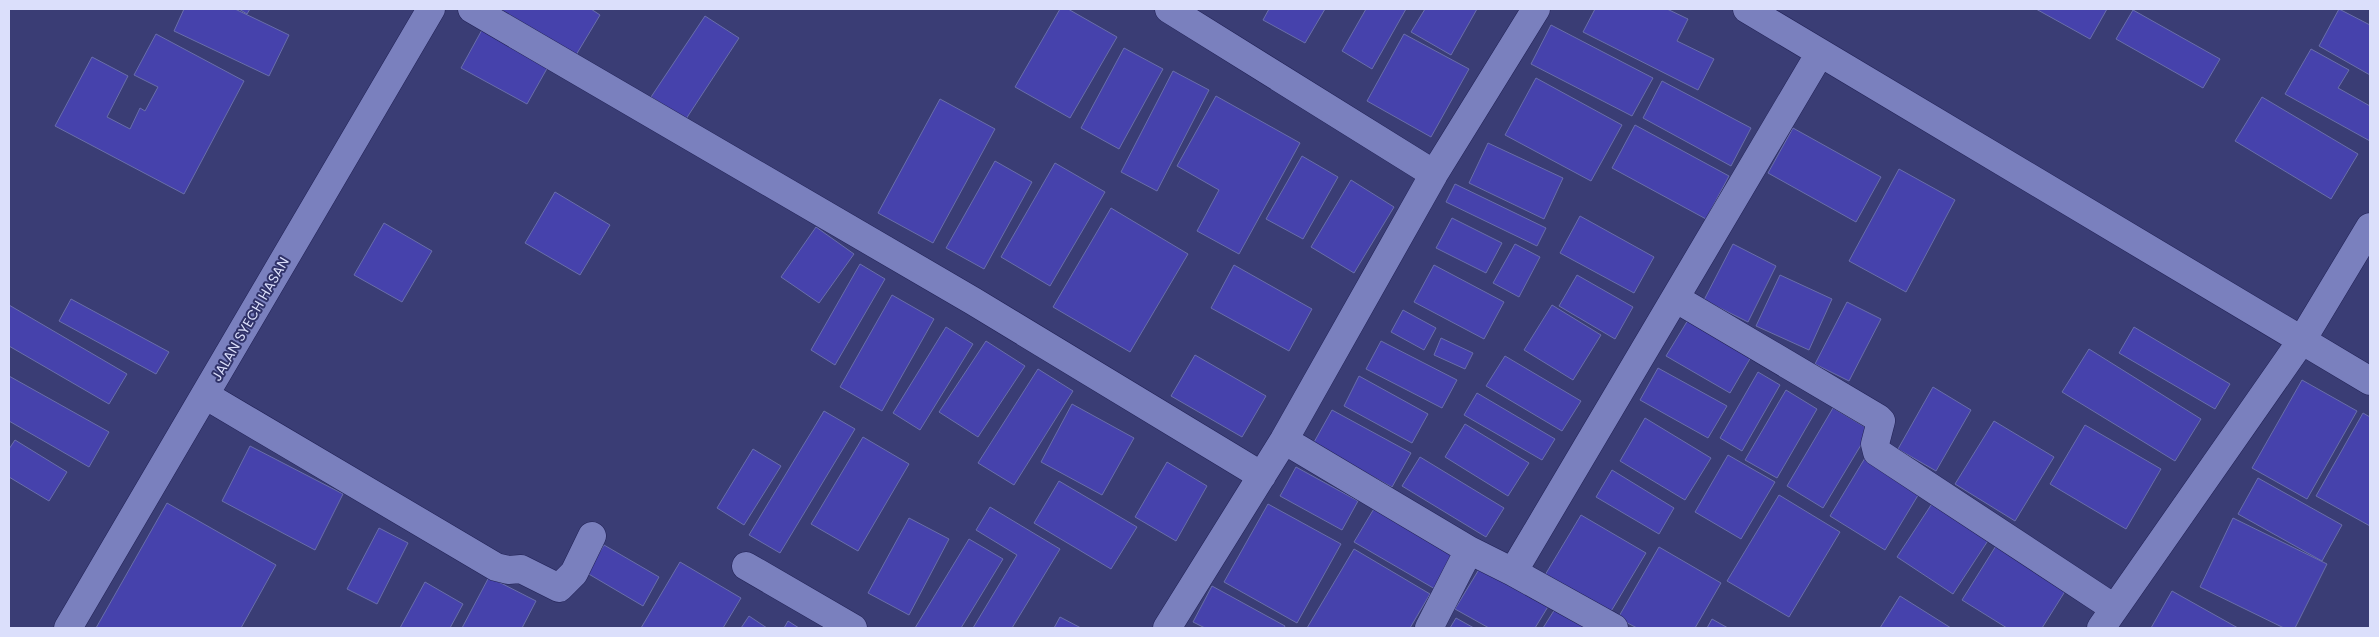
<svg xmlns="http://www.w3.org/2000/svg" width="2379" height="637" viewBox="0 0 2379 637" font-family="Poppins,sans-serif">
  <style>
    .building { fill: #4642ac; stroke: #696eab }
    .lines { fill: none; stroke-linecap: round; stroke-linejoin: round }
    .minor-casing { stroke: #222257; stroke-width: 29 }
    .minor { stroke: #7a80be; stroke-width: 28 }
    .labels { text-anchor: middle; stroke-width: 4; stroke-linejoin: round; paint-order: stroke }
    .street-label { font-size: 14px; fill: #dbdffb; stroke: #303269 }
  </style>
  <rect width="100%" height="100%" fill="#3a3d75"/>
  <path class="building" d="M184 9H235L289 35 269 76 174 31Z
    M239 9H250L247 14Z
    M500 9H591L600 15 576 55Z
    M1060 9H1068L1117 37 1070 118 1015 87Z
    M1269 9H1325L1305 43 1263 20Z
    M1366 9H1406L1372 69 1342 51Z
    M1425 9H1477L1451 55 1411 32Z
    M1595 9H1667L1688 19 1677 41 1714 59 1698 90 1583 32Z
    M2036 9H2107L2090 39Z
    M2339 9 2370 25V75L2319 46Z
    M2133 10 2220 59 2203 88 2116 39Z
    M705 16 739 38 686 119 651 97Z
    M1551 25 1653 78 1632 116 1531 64Z
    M483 28 549 65 527 104 461 68Z
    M156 34 244 81 184 194 55 126 92 57 128 76 107 117 130 129 140 108 145 111 158 87 134 75Z
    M1404 34 1469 69 1431 137 1367 101Z
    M1124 48 1163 69 1119 149 1081 128Z
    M2311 49 2349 70 2338 88 2370 106V141L2285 94Z
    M1173 71 1209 90 1157 191 1121 172Z
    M1536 78 1622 125 1591 181 1505 135Z
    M1662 81 1751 128 1731 166 1643 118Z
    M1216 96 1300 143 1239 254 1197 231 1219 190 1177 166Z
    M2262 97 2358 154 2331 199 2235 141Z
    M940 99 995 129 933 243 878 213Z
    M1635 125 1729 176 1706 219 1612 168Z
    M1793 128 1881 177 1856 222 1768 173Z
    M1488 143 1563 178 1544 219 1469 183Z
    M1302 156 1338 177 1303 239 1266 219Z
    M995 161 1032 182 984 269 946 248Z
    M1055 163 1105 192 1050 286 1001 257Z
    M1899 169 1955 200 1906 292 1849 261Z
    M1351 180 1394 207 1354 273 1311 247Z
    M1455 184 1546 228 1537 246 1446 202Z
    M555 192 610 225 580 275 525 243Z
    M1111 208 1188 254 1130 352 1053 307Z
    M1580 216 1654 257 1634 293 1560 253Z
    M1452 218 1502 243 1486 273 1436 248Z
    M384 223 432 251 402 302 354 275Z
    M816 227 854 254 819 303 781 277Z
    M1515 244 1540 257 1519 297 1493 283Z
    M1733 244 1776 266 1748 322 1704 300Z
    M860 264 885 279 835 365 811 350Z
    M1234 265 1312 309 1289 351 1211 308Z
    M1434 265 1504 302 1484 339 1414 302Z
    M1577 275 1633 307 1615 339 1559 306Z
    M1780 275 1832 299 1809 350 1756 326Z
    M892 295 934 319 882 411 840 387Z
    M71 299 169 352 156 374 59 321Z
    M1847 302 1881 319 1849 381 1815 364Z
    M9 305 127 374 109 404 9 346Z
    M1552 305 1601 335 1573 380 1524 350Z
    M1403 310 1436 328 1424 350 1391 332Z
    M1688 320 1751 357 1730 393 1666 356Z
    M946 327 973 344 920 430 893 413Z
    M2134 327 2230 384 2215 409 2119 353Z
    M1441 338 1473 353 1465 369 1434 355Z
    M986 341 1025 366 978 437 939 412Z
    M1381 341 1457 380 1442 408 1366 369Z
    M2089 349 2201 419 2175 461 2062 392Z
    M1195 355 1266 396 1242 437 1171 396Z
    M1505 356 1581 401 1562 431 1486 386Z
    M1658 368 1727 406 1708 438 1640 400Z
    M1038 369 1073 391 1014 485 978 463Z
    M1758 372 1780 385 1742 451 1720 438Z
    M9 376 109 432 89 467 9 421Z
    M1359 376 1428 414 1412 443 1344 406Z
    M2302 380 2357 411 2307 499 2252 468Z
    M1933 387 1971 410 1936 471 1898 449Z
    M1786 390 1817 409 1777 478 1745 460Z
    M1477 393 1555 439 1542 460 1464 415Z
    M1072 404 1134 438 1102 495 1041 462Z
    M1833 408 1870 430 1823 508 1787 486Z
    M1332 410 1411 453 1392 487 1313 444Z
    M824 411 855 429 780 553 749 535Z
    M2363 413 2370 417V526L2316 496Z
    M1645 418 1711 458 1685 500 1620 461Z
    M1994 421 2054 457 2015 521 1955 484Z
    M1465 424 1529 463 1508 496 1445 457Z
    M2085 425 2161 469 2126 529 2050 484Z
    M863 437 909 464 858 551 811 524Z
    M15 440 67 472 49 501 9 477V449Z
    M250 446 343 494 315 550 222 501Z
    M753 449 781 466 744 525 717 508Z
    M1728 455 1775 482 1741 539 1695 512Z
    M1420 457 1504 508 1486 537 1402 486Z
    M1865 458 1920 492 1885 550 1830 516Z
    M1167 462 1207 486 1176 541 1135 517Z
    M1296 467 1358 501 1342 530 1280 496Z
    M1612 470 1674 508 1659 534 1596 497Z
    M2258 478 2342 525 2322 561 2238 514Z
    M1059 481 1137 527 1111 569 1034 523Z
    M1779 495 1840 532 1789 617 1727 581Z
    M1935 499 1991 536 1953 594 1897 557Z
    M167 503 276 565 241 628H96Z
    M1268 504 1341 544 1297 623 1224 582Z
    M990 507 1060 549 1012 628H973L1017 555 976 530Z
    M1375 507 1455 554 1435 589 1354 542Z
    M1581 515 1646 553 1610 613 1545 575Z
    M909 518 949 539 909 615 868 593Z
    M2233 518 2327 564 2295 628H2284L2200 587Z
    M379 528 408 543 377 604 347 589Z
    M969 539 1003 559 961 628H915Z
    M1999 541 2069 585 2042 628H2007L1962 600Z
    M604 545 659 577 643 606 587 573Z
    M1659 547 1721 583 1695 628H1637L1618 618Z
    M1354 549 1430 594 1410 628H1307Z
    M680 562 741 598 723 628H641Z
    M1481 566 1549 605 1535 628H1489L1455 609Z
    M489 577 536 601 522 628H462Z
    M425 582 463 604 450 628H400Z
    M1212 586 1285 626 1284 628H1205L1193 622Z
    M2172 591 2238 628H2151Z
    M1900 596 1951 628H1880Z
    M1555 609 1587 628H1543Z
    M749 616 767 628H741Z
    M1060 617 1081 628H1054Z
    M1456 618 1474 628H1450Z
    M1712 619 1728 628H1707Z
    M788 621 799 628H784Z"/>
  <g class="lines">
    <g class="minor-casing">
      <path id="minor" d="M472 9 973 301 1262 476
        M1169 9 1434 174
        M1747 9 2370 381
        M1675 298 1878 418 1881 421 1875 444 1877 452 2114 608
        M205 395 496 567 508 570 521 569 559 588 574 573 592 536
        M1284 440 1469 550 1513 572 1614 628
        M746 566 853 628
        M1513 572 1820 53
        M68 628 431 9
        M1167 628 1284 440 1434 174 1536 9
        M1429 628 1469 550
        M2101 628 2302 340 2370 227"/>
    </g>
    <use href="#minor" class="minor"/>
  </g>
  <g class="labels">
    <g class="street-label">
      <text transform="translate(250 319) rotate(-60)" y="5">JALAN SYECH HASAN</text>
    </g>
  </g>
  <rect width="2379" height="637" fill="none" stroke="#dbdffb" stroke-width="20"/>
</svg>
